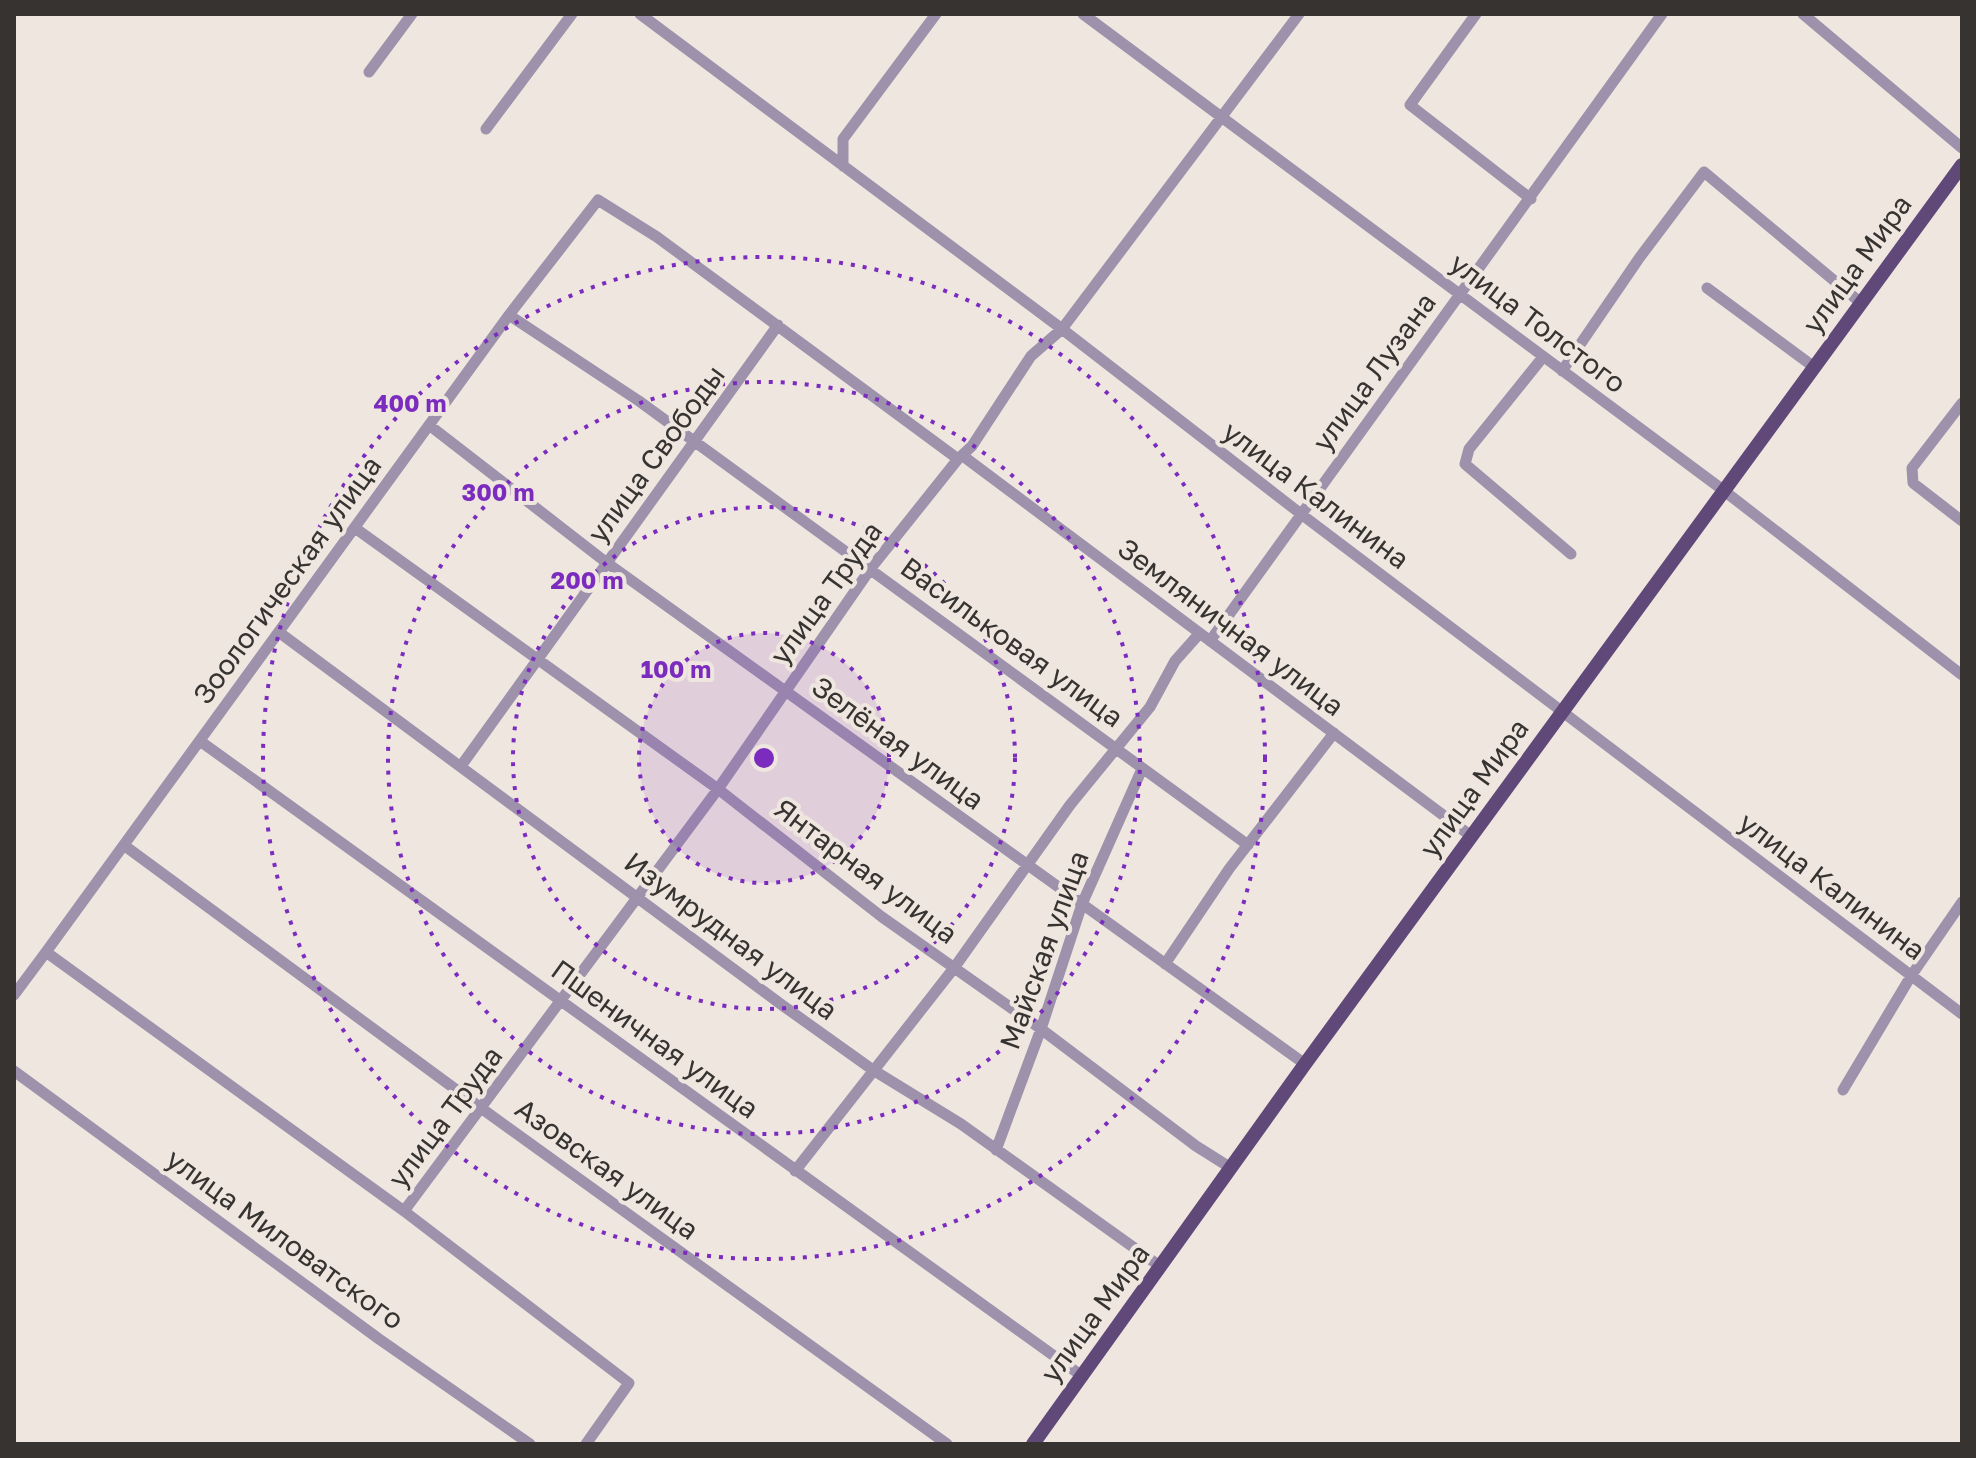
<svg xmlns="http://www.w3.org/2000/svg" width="1976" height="1458" viewBox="0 0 1976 1458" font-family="'Golos Text',sans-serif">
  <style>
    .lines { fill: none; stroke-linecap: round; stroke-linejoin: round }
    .minor { stroke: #9d91ac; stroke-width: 11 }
    .major { stroke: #604978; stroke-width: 14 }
    .ring { fill: none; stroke: #7b2cbf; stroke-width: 4; stroke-dasharray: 4 8 }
    .labels { text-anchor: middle; stroke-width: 8; stroke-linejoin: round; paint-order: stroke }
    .street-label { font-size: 28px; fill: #363330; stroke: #eee6df }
    .centre { fill: #7b2cbf; stroke: #eee6df; stroke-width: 4 }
    .ring-label { font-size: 24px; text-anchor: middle; font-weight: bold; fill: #7b2cbf; stroke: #eee6df; stroke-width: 8; stroke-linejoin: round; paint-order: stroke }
  </style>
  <rect width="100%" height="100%" fill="#eee6df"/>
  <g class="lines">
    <path class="minor" d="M640 14 1062 329 1301 514 1962 1014
      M1083 14 1723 490 1962 675
      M1476 14 1410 105 1531 199
      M1803 14 1962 148
      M369 72 412 14
      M486 129 572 14
      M843 166V139L936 14
      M1707 288 1814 367
      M509 315 639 401 1248 845
      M1543 357 1469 449 1465 464 1571 554
      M1562 371 1640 257 1704 172 1861 303
      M1962 403 1912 468 1913 483 1962 521
      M429 425 607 563 1305 1064
      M963 456 1471 836
      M355 528 718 789 882 917 1041 1029 1196 1146 1231 1168
      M280 633 782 1005 873 1070 961 1124 1161 1267
      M1210 641 1662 14
      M200 741 1082 1376
      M461 766 778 325
      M125 846 481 1108 947 1444
      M46 952 509 315 598 200 657 237 958 459
      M1165 964 1229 869 1334 733
      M14 995 46 952 404 1211 629 1383 586 1444
      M14 1071 379 1339 530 1444
      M1843 1090 1911 976 1962 902
      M996 1150 1041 1029 1082 904 1142 769
      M795 1171 954 968 1070 805 1150 707 1175 661 1199 634
      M404 1211 718 789 871 568 958 459 972 446 1031 356 1062 329 1299 14"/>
    <path class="major" d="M1033 1444 1305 1064 1962 165"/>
  </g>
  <circle cx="764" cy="758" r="125" fill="#7b2cbf" fill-opacity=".12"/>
  <g class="ring">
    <circle cx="764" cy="758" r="125"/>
    <circle cx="764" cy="758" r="251"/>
    <circle cx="764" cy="758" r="376"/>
    <circle cx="764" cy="758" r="501"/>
  </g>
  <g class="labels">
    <g class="street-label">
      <text transform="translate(1857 264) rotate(-54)" y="10">улица Мира</text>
      <text transform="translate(1538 323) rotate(37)" y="10">улица Толстого</text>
      <text transform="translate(1374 372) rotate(-54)" y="10">улица Лузана</text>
      <text transform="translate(656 454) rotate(-54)" y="10">улица Свободы</text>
      <text transform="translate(1316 495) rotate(37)" y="10">улица Калинина</text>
      <text transform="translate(287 580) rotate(-54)" y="10">Зоологическая улица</text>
      <text transform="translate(826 593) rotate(-54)" y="10">улица Труда</text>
      <text transform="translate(1231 627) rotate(37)" y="10">Земляничная улица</text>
      <text transform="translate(1012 642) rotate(36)" y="10">Васильковая улица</text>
      <text transform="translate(898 743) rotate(36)" y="10">Зелёная улица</text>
      <text transform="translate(1474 788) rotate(-54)" y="10">улица Мира</text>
      <text transform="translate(866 871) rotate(37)" y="10">Янтарная улица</text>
      <text transform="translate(1832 886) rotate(37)" y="10">улица Калинина</text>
      <text transform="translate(731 936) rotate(37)" y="10">Изумрудная улица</text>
      <text transform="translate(1044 950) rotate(-70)" y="10">Майская улица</text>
      <text transform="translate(655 1039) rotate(36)" y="10">Пшеничная улица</text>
      <text transform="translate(445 1117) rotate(-53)" y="10">улица Труда</text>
      <text transform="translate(607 1169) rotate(36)" y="10">Азовская улица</text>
      <text transform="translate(285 1239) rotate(36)" y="10">улица Миловатского</text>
      <text transform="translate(1095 1313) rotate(-54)" y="10">улица Мира</text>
    </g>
  </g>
  <circle cx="764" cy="758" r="12" class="centre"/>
  <g class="ring-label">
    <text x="410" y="412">400 m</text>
    <text x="498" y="501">300 m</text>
    <text x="587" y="589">200 m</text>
    <text x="676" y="678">100 m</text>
  </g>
  <rect width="1976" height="1458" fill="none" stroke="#363330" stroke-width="32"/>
</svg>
